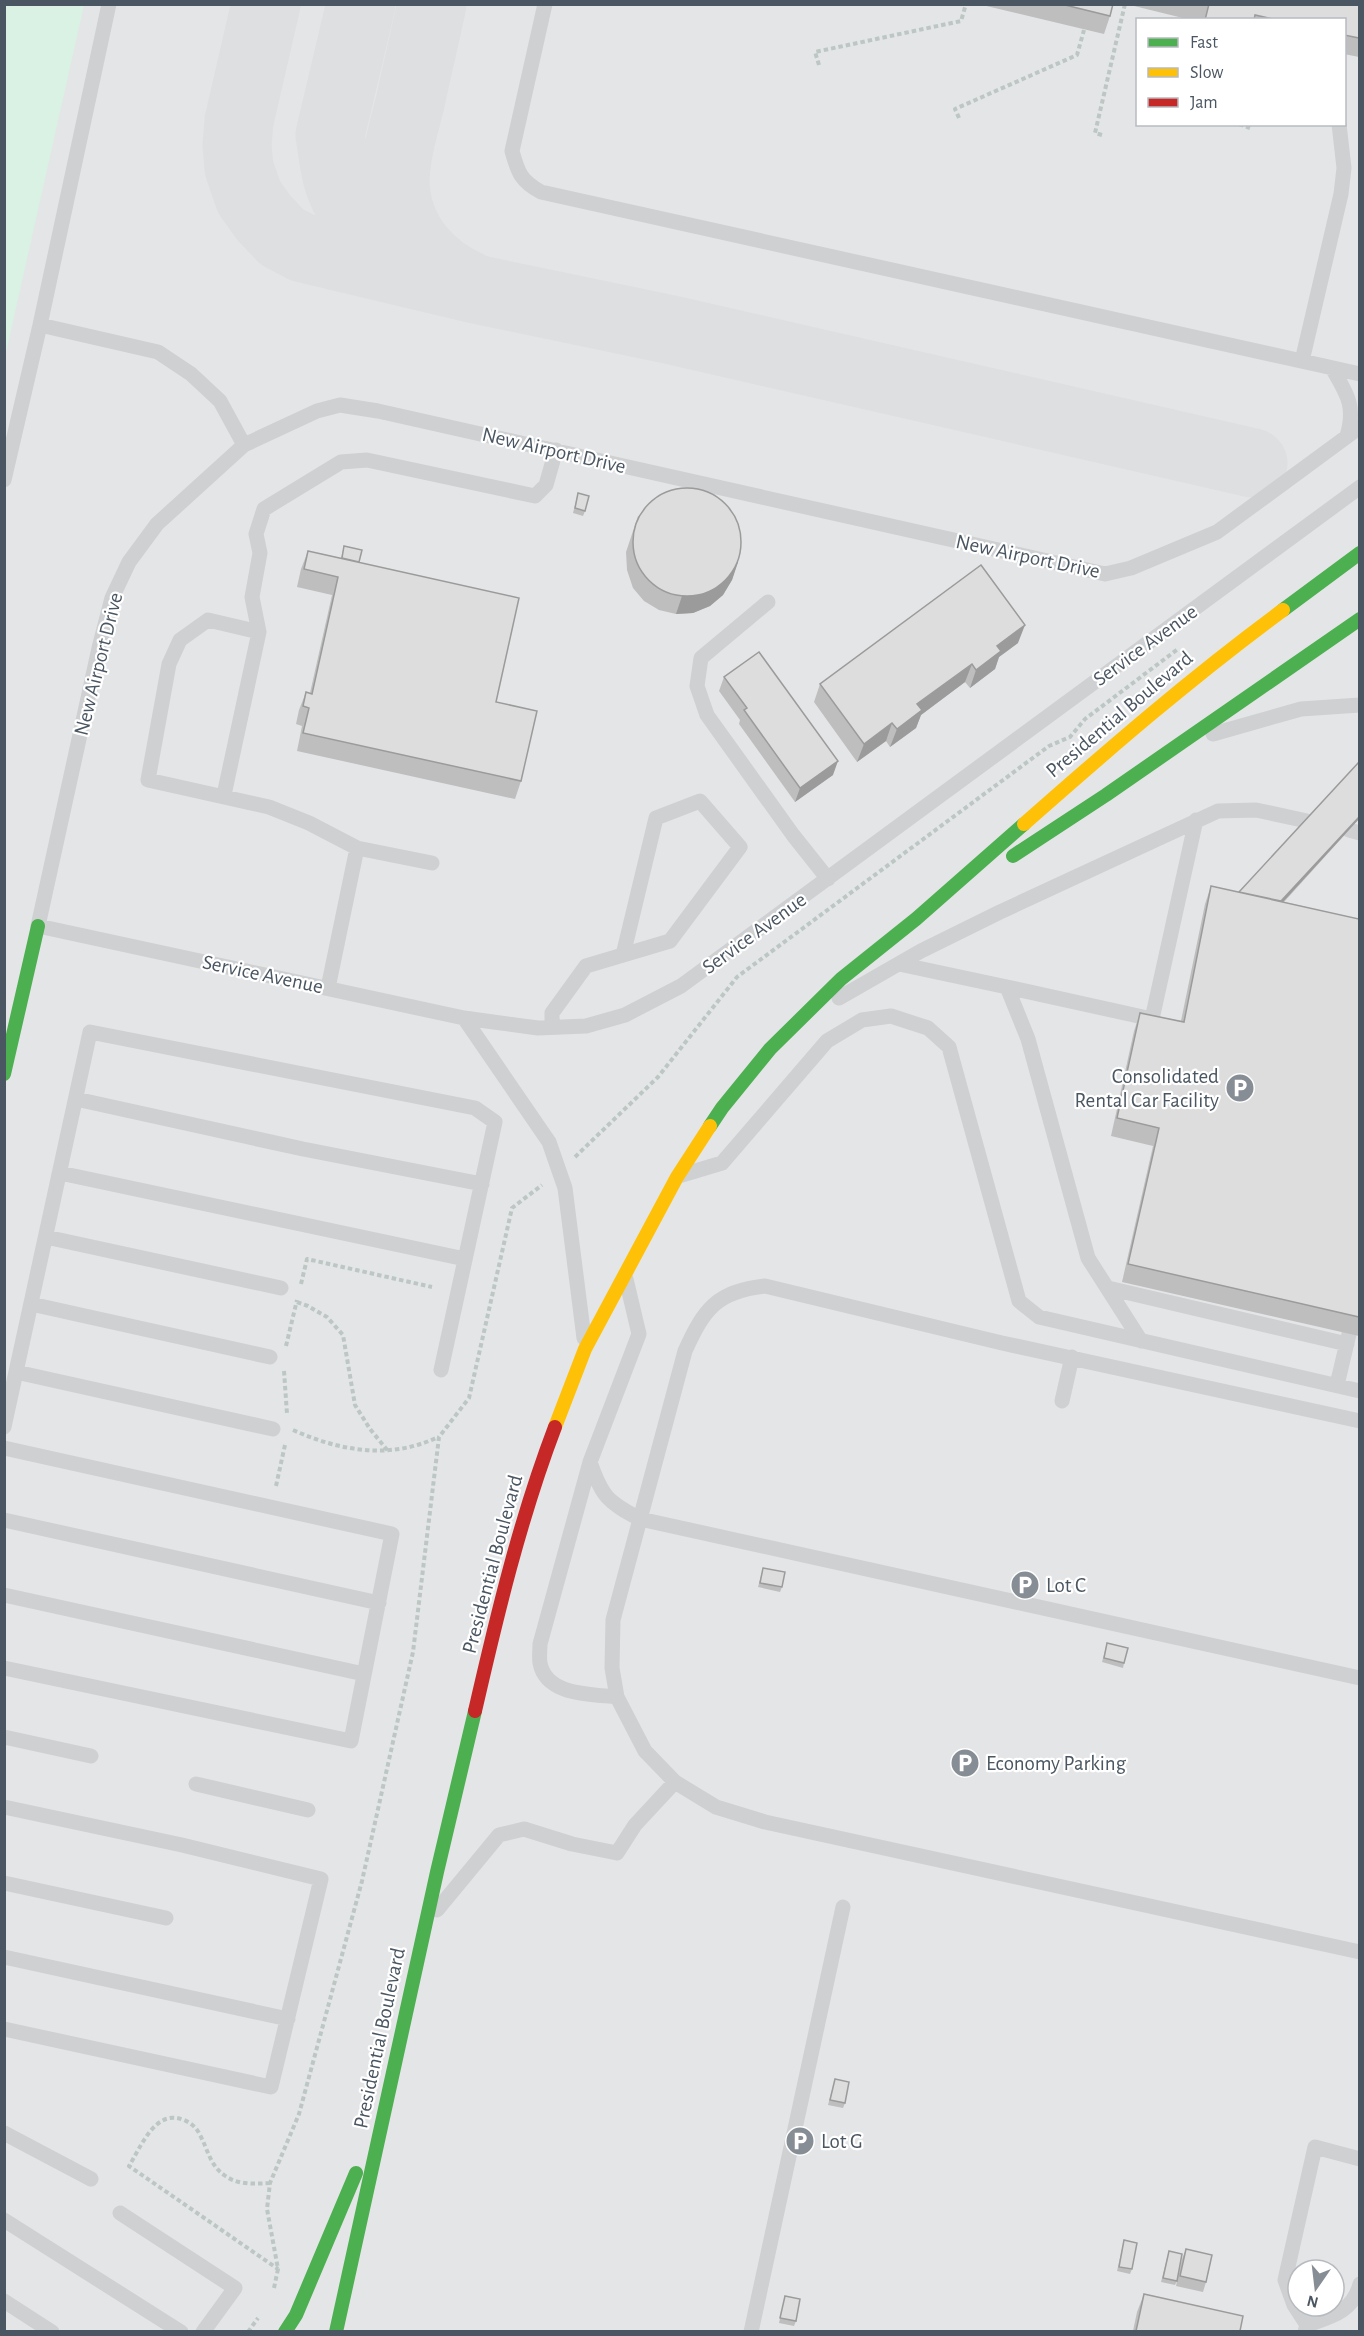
<svg xmlns="http://www.w3.org/2000/svg" width="1364" height="2336" viewBox="0 0 1364 2336" font-family="'Alegreya Sans',sans-serif">
  <style>
    .airport { fill: #e4e5e7; fill-rule: evenodd }
    .grass { fill: #d9f2e3 }
    .lines { fill: none; stroke-linecap: round; stroke-linejoin: round }
    .taxiway { stroke: #dedfe0; stroke-width: 69 }
    .path { stroke: #bcc7c4; stroke-width: 4; stroke-dasharray: 4.5 3; stroke-linecap: butt }
    .lane { stroke: #ced0d2; stroke-width: 15 }
    .fast { stroke: #4caf50; stroke-width: 14 }
    .slow { stroke: #ffc107; stroke-width: 14 }
    .jam { stroke: #c62828; stroke-width: 14 }
    .wall { fill: #bebebf }
    .shaded-wall { fill: #9b9b9b }
    .building { fill: #ddddde; stroke: #9b9b9b; stroke-width: 1.5 }
    .labels { text-anchor: middle; stroke-width: 4.5; stroke-linejoin: round; paint-order: stroke }
    .street-label { font-size: 21px; fill: #4a5661; stroke: #fff }
    .poi-label { font-size: 21px; fill: #4a5661; stroke: #fff; text-anchor: start }
  </style>
  <rect width="100%" height="100%" fill="#f4f4f4"/>
  <path class="airport" d="M5 5H1359V2331L5 2332ZM1138 20H1344V124H1138ZM1298 2270H1334V2306H1298Z"/>
  <path class="grass" d="M5 4 84 5 5 357 4 5Z"/>
  <g class="lines">
    <path class="taxiway" d="M266 4 239 121 237 145 239 168 249 197 264 218 282 237 303 248 475 289 672 330 1253 463
      M361 4 330 135C333 152 334 171 340 186 353 221 380 246 405 272
      M432 4C425 37 417 70 410 103 403 131 392 165 396 194 401 237 432 269 470 286"/>
    <path class="path" d="M819 65 815 52 961 21 966 4
      M959 118 955 109 1077 55 1084 30
      M1239 124 1250 128
      M1102 135 1095 133 1125 4
      M575 1157 658 1077 737 977 1049 746 1070 737 1085 719 1178 649
      M301 1284 307 1259 432 1287
      M297 1302 308 1306 327 1317 343 1335 355 1405 370 1429 388 1451
      M286 1346 297 1300
      M284 1371 287 1414
      M293 1430C340 1451 390 1460 438 1437
      M276 1486 285 1445
      M270 2183C254 2184 237 2185 224 2175 210 2165 208 2150 200 2135 197 2128 191 2123 184 2120 155 2108 141 2147 129 2166L278 2269
      M274 2288 278 2269 267 2209 270 2183 299 2114 362 1881 413 1652 439 1437 469 1398 512 1208 542 1185
      M248 2332 258 2318"/>
    <path class="lane" d="M545 4 512 151C518 173 521 181 541 192L1360 374
      M40 325 158 352 191 374 220 401 244 445
      M1302 361 1341 194 1344 168 1339 124
      M1332 368C1347 394 1356 406 1347 436
      M1360 427 1217 532 1131 568 1105 574 378 411 340 405 317 411 244 445 157 524 129 562 112 598 99 648 38 926 464 1018 538 1028 586 1026 625 1015 681 986 1360 487
      M4 480 40 325 109 4
      M768 602 701 658 697 686 707 715 793 835 828 879
      M1213 734 1301 709 1360 705
      M224 795 259 632
      M1349 830 1360 833
      M432 863 357 848 309 823 269 807 148 780 169 664 180 640 208 620 259 632 252 597 260 553 256 534 264 509 341 462 367 460 535 496 546 485 556 450
      M899 964 1007 987 1028 1039 1088 1258 1141 1341
      M1007 987 1152 1019 1196 820
      M328 988 357 848
      M839 998 921 951 1000 912 1218 811 1256 810 1307 821
      M464 1018 549 1142 565 1188 584 1338
      M552 1027V1013L586 966 670 941 740 847 700 801 656 818 623 955
      M76 1099 303 1149 482 1184
      M60 1173 465 1259
      M682 1175 722 1163 827 1041 862 1020 891 1016 928 1028 949 1047 1019 1301 1039 1317 1360 1391
      M46 1237 281 1288
      M1108 1288 1347 1344
      M31 1304 270 1357
      M16 1372 273 1429
      M1337 1385 1349 1334
      M1062 1401 1072 1357
      M1360 1421 1002 1343 765 1286C717 1291 704 1309 685 1351L613 1620 612 1668 617 1697 645 1751 675 1782 716 1807 765 1822 1360 1952
      M4 1427 90 1032 475 1108 495 1122 441 1370
      M4 1448 392 1534 351 1741 4 1668
      M590 1462C602 1497 608 1502 640 1519L1360 1678
      M4 1520 379 1603
      M4 1595 364 1674
      M617 1697C592 1694 546 1696 540 1663 539 1657 540 1650 540 1644L590 1462 639 1334 626 1279
      M4 1737 91 1756
      M196 1784 308 1810
      M4 1807 182 1845 321 1879 271 2087 4 2029
      M4 1883 166 1918
      M437 1910 499 1835 524 1829 572 1844 617 1853 635 1825 675 1782
      M4 1957 288 2019
      M4 2133 91 2179
      M120 2213 235 2288 203 2332
      M4 2220 181 2332
      M4 2301 52 2332
      M1307 2325C1330 2317 1353 2312 1360 2284
      M751 2332 843 1907
      M1305 2332 1307 2325 1294 2305 1285 2280 1315 2147 1360 2159"/>
    <path class="fast" d="M1283 610 1360 553
      M1013 856 1106 795 1360 619
      M4 1074 38 926
      M710 1126 722 1108 770 1049 841 979 916 919 1024 824
      M285 2332 296 2315 356 2173
      M336 2332 437 1872 475 1711"/>
    <path class="slow" d="M1024 824C1109 749 1192 677 1283 610
      M555 1427 585 1349 677 1177 710 1126"/>
    <path class="jam" d="M475 1711C497 1615 520 1519 555 1427"/>
  </g>
  <path class="wall" d="M978 4H1113L1110 16 1104 34Z
    M1126 4H1359V57L1344 54V20H1191Z
    M578 493 585 511 583 516 573 513Z
    M638 516 738 562 732 580 723 595 710 606 693 613 676 614 659 610 644 601 633 588 627 570 626 552Z
    M344 546 496 702 521 781 515 799 297 751 302 726 296 724 299 710 306 692 310 693 332 595 297 587 301 569 308 551 341 558Z
    M1018 643 999 657 995 669 970 688 965 682 921 715 916 728 890 747 886 741 857 762 814 702 820 684Z
    M724 677 833 775 795 802 739 724 740 720 719 691Z
    M1359 762V819L1284 902 1359 919V1336L1122 1282 1153 1146 1111 1136 1134 1031 1140 1013 1181 1021 1205 904 1211 886 1239 892Z
    M763 1568 782 1587 780 1592 758 1587Z
    M1107 1643 1124 1663 1123 1668 1102 1662Z
    M835 2079 845 2103 843 2108 828 2105Z
    M1124 2240 1132 2269 1130 2274 1117 2271Z
    M1186 2249 1206 2282 1203 2292 1176 2286 1182 2259Z
    M1169 2251 1177 2281 1175 2285 1161 2282Z
    M1144 2294 1240 2331H1133L1137 2312Z
    M785 2296 796 2321 794 2326 779 2323Z"/>
  <path class="shaded-wall" d="M738 562 732 580 723 595 710 606 693 613 676 614 682 596Z
    M1025 625 1018 643 999 657 995 669 970 688 976 670 997 646Z
    M972 664 965 682 921 715 916 728 890 747 897 729 917 704Z
    M892 723 886 741 857 762 864 744Z
    M838 761 833 775 795 802 800 788Z
    M1359 817V819L1271 915 1273 910Z"/>
  <path class="building" d="M1061 4H1113L1110 16Z
    M1209 4H1359V38L1344 35V20H1277L1255 15 1254 20H1205Z
    M633 542a54 54 0 1 1 108 0a54 54 0 1 1-108 0Z
    M578 493 589 496 585 511 575 508Z
    M344 546 362 550 359 562 342 558Z
    M308 551 519 598 496 702 537 711 521 781 303 733 309 708 303 706 306 692 312 694 338 577 304 569Z
    M981 565 1025 625 997 646 1001 651 976 670 972 664 917 704 922 710 897 729 892 723 864 744 820 684Z
    M759 652 838 761 800 788 744 710 747 708 724 677Z
    M1359 762V817L1281 901 1239 892Z
    M1211 886 1359 919V1317L1128 1264 1159 1128 1117 1118 1140 1013 1184 1022Z
    M763 1568 785 1572 782 1587 760 1583Z
    M1107 1643 1128 1648 1124 1663 1104 1658Z
    M835 2079 849 2082 845 2103 830 2100Z
    M1124 2240 1137 2243 1132 2269 1119 2267Z
    M1186 2249 1212 2255 1206 2282 1180 2276Z
    M1169 2251 1182 2254 1177 2281 1163 2278Z
    M1144 2294 1243 2316 1240 2331H1136Z
    M785 2296 800 2299 796 2321 780 2318Z"/>
  <defs>
    <g id="parking-disc" transform="scale(1.5)"><circle r="9.5" fill="#868d94" stroke="#fff"/><path d="M-3.5-5.5H1a3.5 3.5 0 0 1 0 7H-1V5.5H-3.5ZM-1-3.4V-.6H.8a1.4 1.4 0 0 0 0-2.8Z" fill="#fff"/></g>
  </defs>
  <g fill-rule="evenodd">
    <use href="#parking-disc" x="1240" y="1088"/>
    <use href="#parking-disc" x="1025" y="1585"/>
    <use href="#parking-disc" x="965" y="1763"/>
    <use href="#parking-disc" x="800" y="2141"/>
  </g>
  <g class="labels">
    <g class="street-label">
      <text transform="translate(554 450) rotate(13)" y="7">New Airport Drive</text>
      <text transform="translate(1028 556) rotate(12)" y="7">New Airport Drive</text>
      <text transform="translate(1145 645) rotate(-36)" y="7">Service Avenue</text>
      <text transform="translate(98 664) rotate(-76)" y="7">New Airport Drive</text>
      <text transform="translate(1119 714) rotate(-40)" y="7">Presidential Boulevard</text>
      <text transform="translate(754 933) rotate(-36)" y="7">Service Avenue</text>
      <text transform="translate(263 974) rotate(12)" y="7">Service Avenue</text>
      <text transform="translate(492 1564) rotate(-75)" y="7">Presidential Boulevard</text>
      <text transform="translate(379 2038) rotate(-78)" y="7">Presidential Boulevard</text>
    </g>
    <g class="poi-label">
      <text x="1219" y="1083" text-anchor="end">Consolidated<tspan x="1219" dy="24">Rental Car Facility</tspan></text>
      <text x="1046" y="1592">Lot C</text>
      <text x="986" y="1770">Economy Parking</text>
      <text x="821" y="2148">Lot G</text>
    </g>
  </g>
  <rect width="1364" height="2336" fill="none" stroke="#4a5661" stroke-width="12"/>
  <rect x="1136" y="18" width="210" height="108" fill="#ffffff" stroke="#b7bbc0" stroke-width="1.5"/>
  <rect x="1148" y="38" width="30" height="9" fill="#4caf50" stroke="#b7bbc0" stroke-width="1.5"/>
  <text x="1190" y="48" font-size="18" fill="#4a5661">Fast</text>
  <rect x="1148" y="68" width="30" height="9" fill="#ffc107" stroke="#b7bbc0" stroke-width="1.5"/>
  <text x="1190" y="78" font-size="18" fill="#4a5661">Slow</text>
  <rect x="1148" y="98" width="30" height="9" fill="#c62828" stroke="#b7bbc0" stroke-width="1.5"/>
  <text x="1190" y="108" font-size="18" fill="#4a5661">Jam</text>
  <g transform="translate(1316 2288) rotate(194)"><circle r="28" fill="#ffffff" stroke="#b7bbc0" stroke-width="1.5"/>
  <path d="M0-4.5L10 22L0 15L-10 22Z" fill="#868d94"/>
  <text y="-9" font-size="16" font-weight="bold" text-anchor="middle" fill="#4a5661">N</text>
  </g>
</svg>
